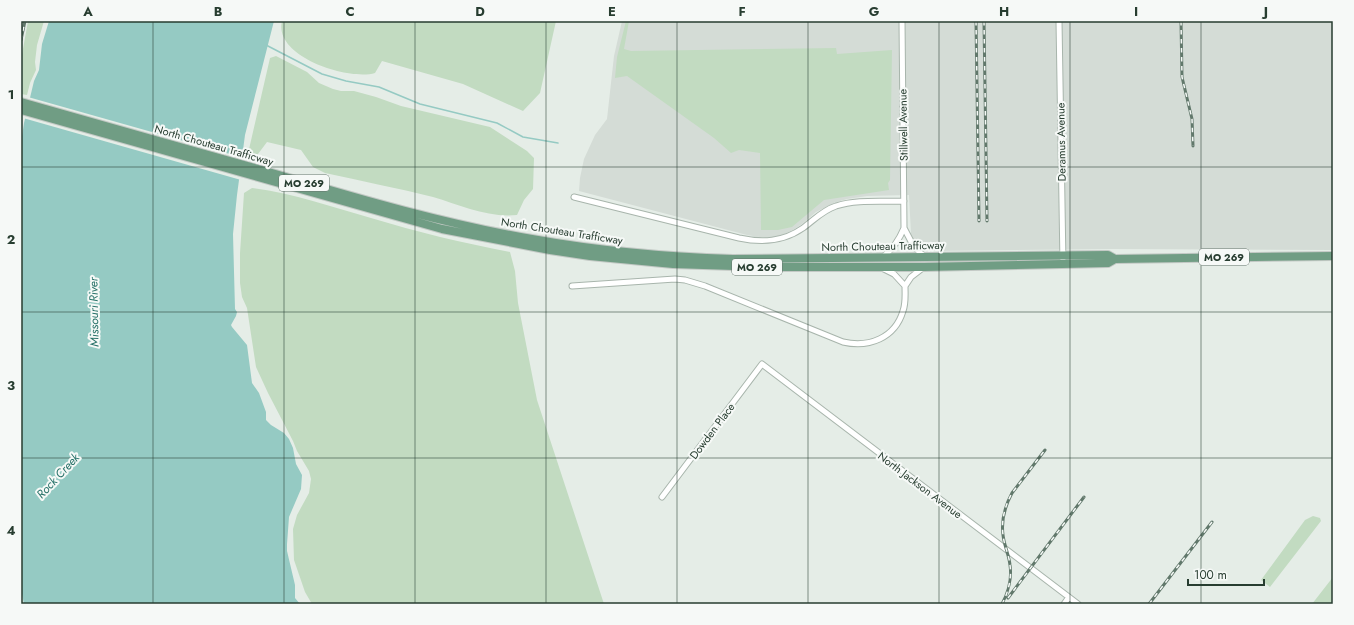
<svg xmlns="http://www.w3.org/2000/svg" width="1354" height="625" viewBox="0 0 1354 625" font-family="Jost,sans-serif">
  <style>
    .built { fill: #d4dcd6 }
    .green { fill: #c2dbc1 }
    .water { fill: #95cac3 }
    .pier { fill: #e5ede7 }
    .lines { fill: none; stroke-linecap: round; stroke-linejoin: round }
    .stream { stroke: #95cac3; stroke-width: 1.5 }
    .minor-casing { stroke: #a8b5ac; stroke-width: 7 }
    .primary-casing { stroke: #c3c9c5; stroke-width: 10 }
    .minor { stroke: #fff; stroke-width: 5 }
    .primary { stroke: #709d84; stroke-width: 8 }
    .rail-casing { stroke: #61786b; stroke-width: 3 }
    .rail { stroke: #f6f9f7; stroke-width: 1.5; stroke-dasharray: 4.5; stroke-linecap: butt }
    .grid { fill: none; stroke: #273d30; stroke-width: 1; stroke-opacity: 0.55 }
    .labels { text-anchor: middle; stroke-width: 4; stroke-linejoin: round; paint-order: stroke }
    .shield { fill: #f6f9f7; stroke: #65756c; stroke-width: 1 }
    .shield-label { font-size: 10px; font-weight: bold; fill: #273d30 }
    .street-label { font-size: 11px; fill: #273d30; stroke: #f6f9f7 }
    .water-label { font-size: 12px; font-style: italic; fill: #287269; stroke: #f6f9f7 }
    .neatline { fill: none; stroke: #273d30; stroke-width: 1.5 }
    .grid-label { font-size: 13px; text-anchor: middle; font-weight: bold; fill: #273d30 }
  </style>
  <rect width="100%" height="100%" fill="#e5ede7"/>
  <path class="built" d="M622 21H1333V250L1113 249 930 251 923 248 915 242 911 234 909 195 867 196 847 199 834 203 816 212 802 224 793 230 780 236 766 238 747 235 579 191 580 178 584 159 595 135 607 119 614 56Z"/>
  <path class="green" d="M28 21H44L37 45 35 62 36 70 30 83 27 95 21 94V60Z
    M282 21H556L540 93 523 111 463 84 382 61 375 73C349 81 273 57 282 21Z
    M626 21H629L624 49 631 51 836 48 837 54 892 50 890 180 888 183 889 190 824 200 792 227 778 230H761L760 153 739 150 731 153 714 138 627 76 615 78 617 57Z
    M276 56 307 72 319 83 333 89 341 91H354L376 97 401 106 490 127 527 151 534 158 533 189 524 200 517 215C488 218 460 205 433 197 397 188 361 181 325 173L313 167 301 150 267 142 258 154 256 160 247 158 270 58Z
    M252 188C292 193 332 207 371 218 417 232 463 243 510 252L515 271 518 303 537 400 604 604H312L305 592 294 560 293 529 297 515 309 493 311 479 309 471 297 451 293 441 268 393 256 367 247 308 242 297 240 283V253L244 193Z
    M1313 516 1320 518 1321 521 1270 587 1261 580 1305 520Z
    M1333 577V604H1312Z"/>
  <path class="water" d="M49 21H274L245 135 237 195 233 234 235 309 237 312 236 316 231 325 232 327 247 345 252 383 259 393 266 412V420L271 425 284 433 289 439 293 448 296 464 302 475 301 489 289 517 287 544V551L295 585V598L300 604H24L21 589V143L24 123 34 81 39 70 42 44Z"/>
  <path class="pier" d="M28 97 244 158 241 180 23 118Z"/>
  <g class="lines">
    <path class="stream" d="M266 45 322 74 346 81 379 87 420 104 497 123 523 137 558 143"/>
    <g class="minor-casing">
      <path id="minor" d="M902 21 904 228 914 247 924 256
        M1059 21 1063 264
        M574 197 739 238C762 243 783 242 803 228 814 220 823 210 836 206 857 199 882 202 904 201
        M884 256C894 248 899 240 904 228
        M572 286 675 279 685 280 705 286 843 342C869 348 895 338 903 311 906 303 905 294 905 286L894 274 882 268
        M905 286 911 277 924 267
        M662 497 762 364 1078 604
        M1064 604 1069 597"/>
    </g>
    <g class="primary-casing">
      <path id="primary" d="M21 102C107 126 193 151 279 175 363 200 446 224 532 239 599 251 666 257 733 259L1108 255 1115 259
        M21 110 442 229 550 250 590 256 673 264 767 267H924L1108 263 1115 259 1333 256"/>
    </g>
    <use href="#minor" class="minor"/>
    <use href="#primary" class="primary"/>
    <g class="rail-casing">
      <path id="rail" d="M976 21 979 221
        M984 21 987 221
        M1181 21 1182 77 1192 119 1193 146
        M21 40 25 21
        M1008 598 1084 497
        M1002 604C1008 593 1012 578 1010 565 1009 555 1004 545 1003 535 1001 520 1005 506 1012 493L1045 450
        M1149 604 1212 522"/>
    </g>
    <use href="#rail" class="rail"/>
  </g>
  <path class="grid" d="M153 21V604M284 21V604M415 21V604M546 21V604M677 21V604M808 21V604M939 21V604M1070 21V604M1201 21V604M21 167H1333M21 312H1333M21 458H1333"/>
  <g class="labels">
    <g class="shield">
      <rect x="279" y="175" width="50" height="16" rx="3"/>
      <rect x="1199" y="249" width="50" height="16" rx="3"/>
      <rect x="732" y="259" width="50" height="16" rx="3"/>
    </g>
    <g class="shield-label">
      <text x="304" y="187">MO 269</text>
      <text x="1224" y="261">MO 269</text>
      <text x="757" y="271">MO 269</text>
    </g>
    <g class="street-label">
      <text transform="translate(903 125) rotate(-91)" y="4">Stillwell Avenue</text>
      <text transform="translate(1061 142) rotate(-91)" y="4">Deramus Avenue</text>
      <text transform="translate(214 145) rotate(16)" y="4">North Chouteau Trafficway</text>
      <text transform="translate(562 231) rotate(9)" y="4">North Chouteau Trafficway</text>
      <text transform="translate(883 246) rotate(-1)" y="4">North Chouteau Trafficway</text>
      <text transform="translate(712 431) rotate(-53)" y="4">Dowden Place</text>
      <text transform="translate(920 485) rotate(37)" y="4">North Jackson Avenue</text>
    </g>
    <g class="water-label">
      <text transform="translate(94 312) rotate(-91)" y="4">Missouri River</text>
      <text transform="translate(58 476) rotate(-47)" y="4">Rock Creek</text>
    </g>
  </g>
  <rect width="1354" height="625" fill="none" stroke="#f6f9f7" stroke-width="44"/>
  <path d="M1188 579v6h76v-6" fill="none" stroke="#273d30" stroke-width="2"/>
  <text x="1194" y="579" font-size="12" fill="#273d30" stroke="#f6f9f7" stroke-width="3" paint-order="stroke">100 m</text>
  <rect x="22" y="22" width="1310" height="581" class="neatline"/>
  <g class="grid-label">
    <text x="88" y="16">A</text>
    <text x="218" y="16">B</text>
    <text x="350" y="16">C</text>
    <text x="480" y="16">D</text>
    <text x="612" y="16">E</text>
    <text x="742" y="16">F</text>
    <text x="874" y="16">G</text>
    <text x="1004" y="16">H</text>
    <text x="1136" y="16">I</text>
    <text x="1266" y="16">J</text>
    <text x="11" y="99">1</text>
    <text x="11" y="244">2</text>
    <text x="11" y="390">3</text>
    <text x="11" y="535">4</text>
  </g>
</svg>
